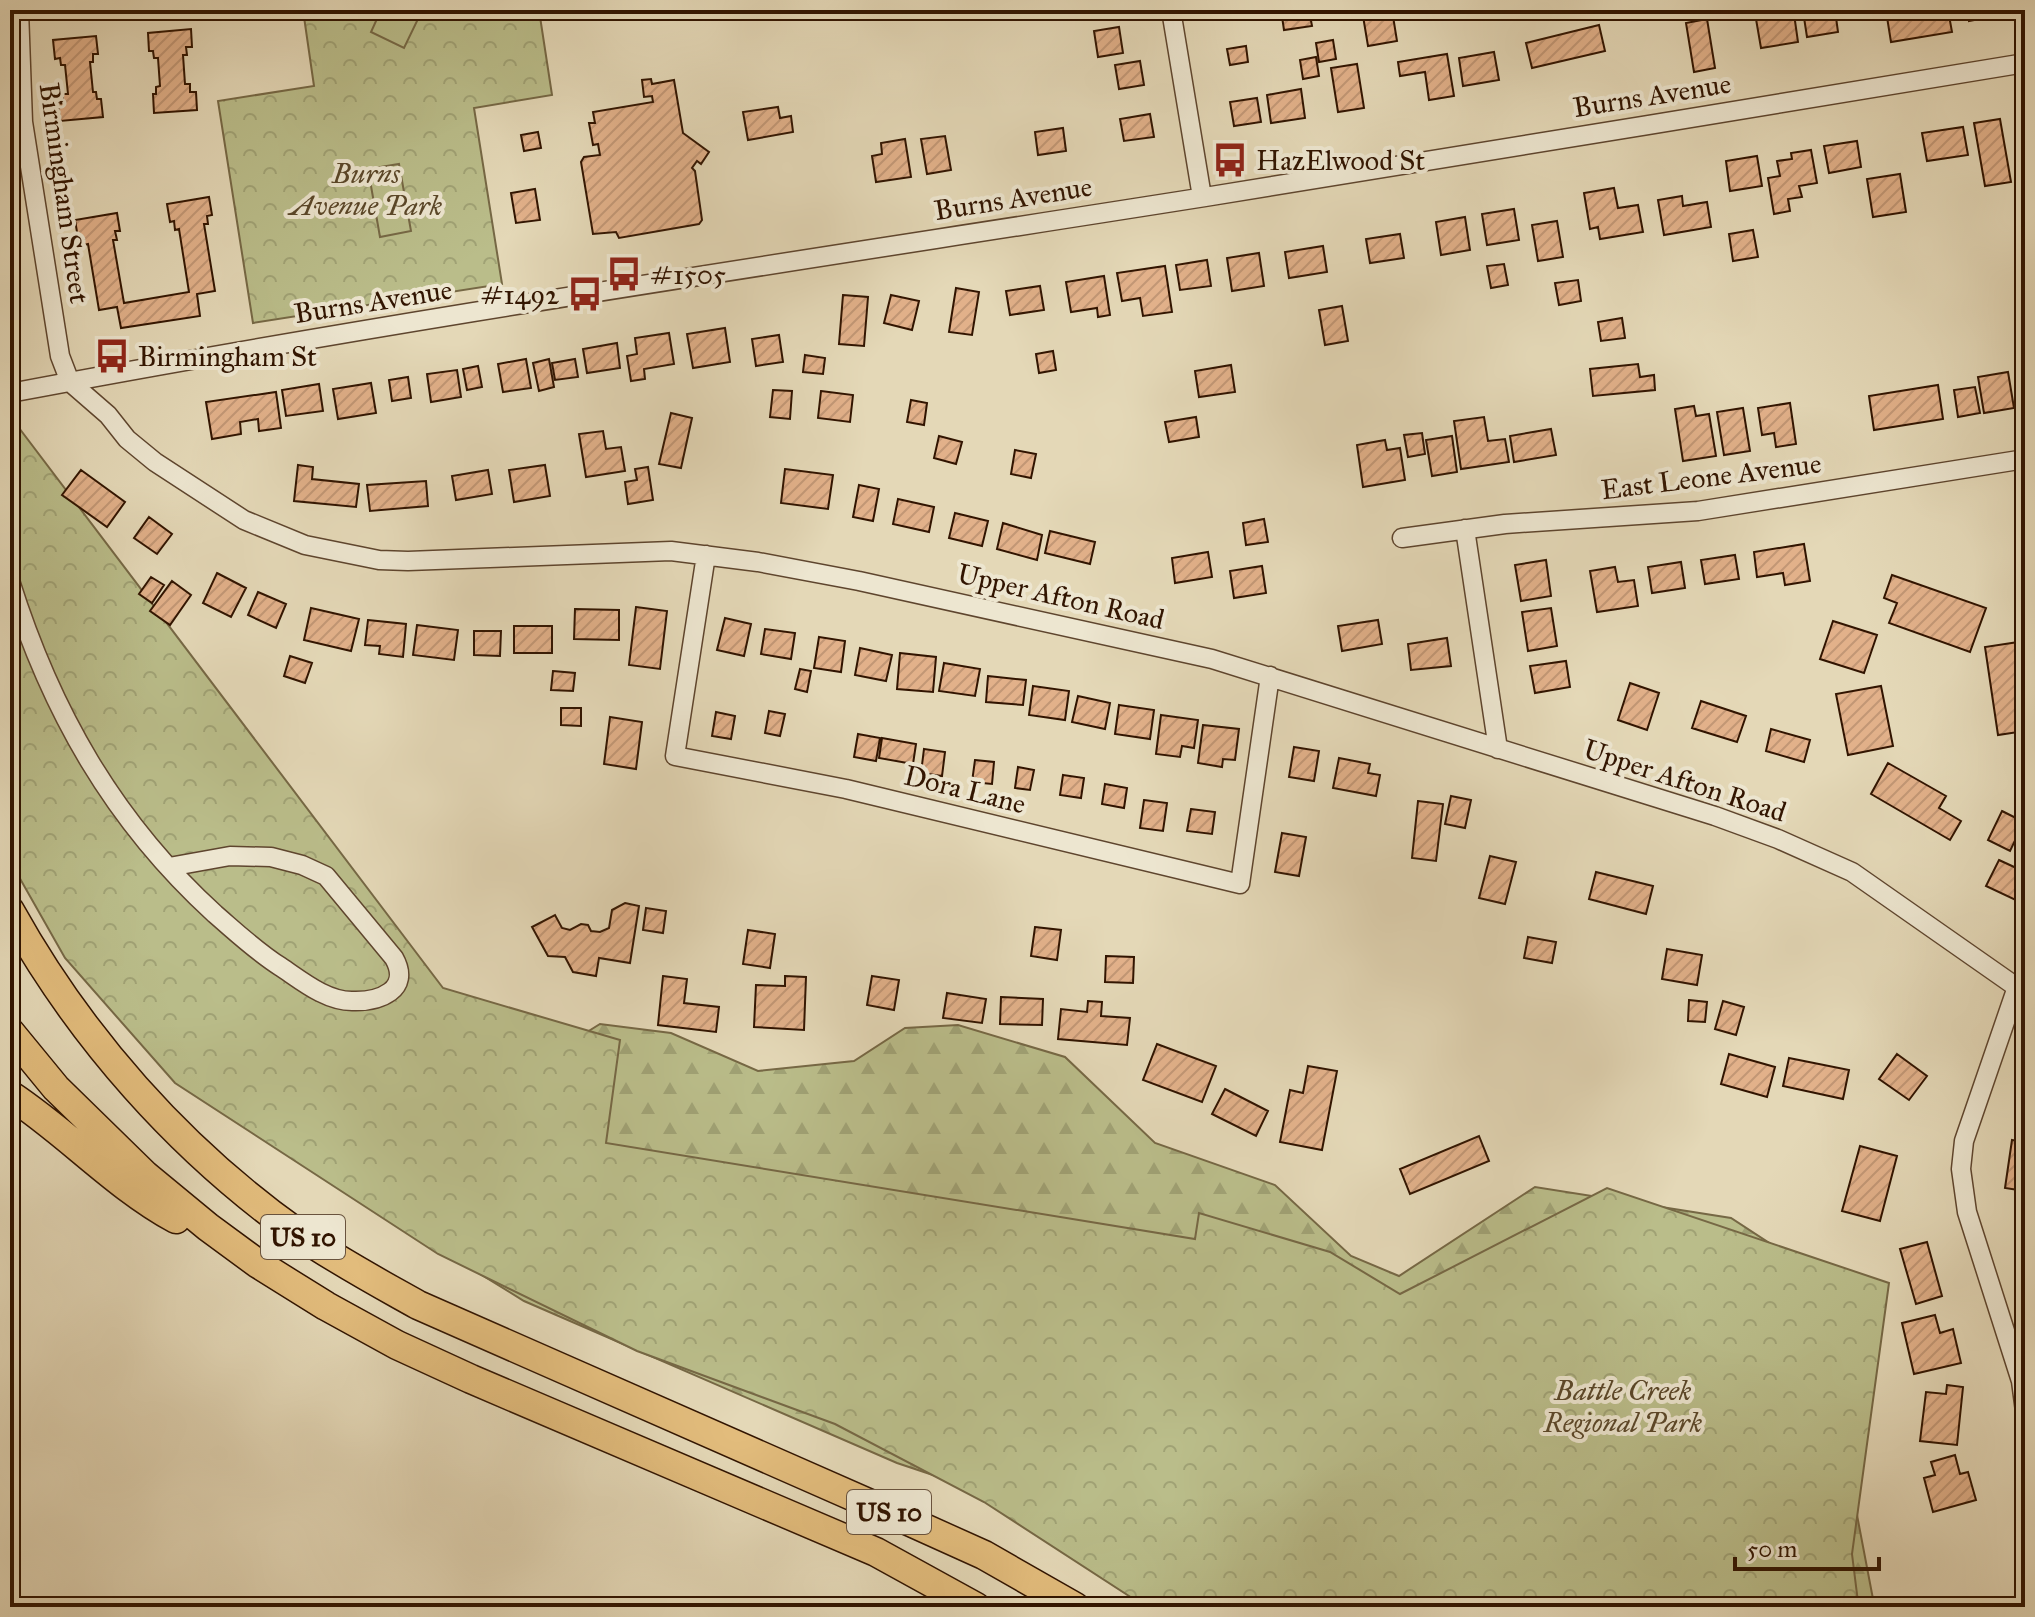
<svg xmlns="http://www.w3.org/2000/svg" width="2035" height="1617" viewBox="0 0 2035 1617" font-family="'IM FELL Great Primer',serif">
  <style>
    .forest { fill: url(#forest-firs); stroke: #766845; stroke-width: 2 }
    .park { fill: url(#park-crowns); stroke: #766845; stroke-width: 2 }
    .pitch { fill: #babd8a; stroke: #766845; stroke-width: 2 }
    .building { fill: url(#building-hatch); stroke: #311400; stroke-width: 2 }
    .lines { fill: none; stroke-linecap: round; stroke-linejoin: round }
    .minor-casing { stroke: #5e452e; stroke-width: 21 }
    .highway-casing { stroke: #311400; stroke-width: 31 }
    .minor { stroke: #ede6d0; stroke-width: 18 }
    .highway { stroke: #e2bc7c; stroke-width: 28 }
    .labels { text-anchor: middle; stroke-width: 8; stroke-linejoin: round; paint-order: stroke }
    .shield { fill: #ede6d0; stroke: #69533e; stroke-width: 2 }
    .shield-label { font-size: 26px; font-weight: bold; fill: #311400 }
    .street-label { font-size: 28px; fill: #311400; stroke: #ede6d0 }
    .poi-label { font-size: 28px; fill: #311400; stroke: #ede6d0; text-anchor: start }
    .park-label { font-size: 28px; font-style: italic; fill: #5a4729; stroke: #ede6d0 }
  </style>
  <defs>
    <pattern id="forest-firs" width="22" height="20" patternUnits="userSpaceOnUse" patternTransform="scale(2)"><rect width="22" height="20" fill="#babd8a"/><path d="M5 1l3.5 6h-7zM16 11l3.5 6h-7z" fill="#a0a275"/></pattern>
    <pattern id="park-crowns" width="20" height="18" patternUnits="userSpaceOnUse" patternTransform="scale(2)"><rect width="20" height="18" fill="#babd8a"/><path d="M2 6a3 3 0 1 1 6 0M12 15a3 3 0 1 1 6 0" fill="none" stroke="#a0a275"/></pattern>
    <pattern id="building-hatch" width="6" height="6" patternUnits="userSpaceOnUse" patternTransform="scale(2)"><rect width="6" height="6" fill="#e2b18a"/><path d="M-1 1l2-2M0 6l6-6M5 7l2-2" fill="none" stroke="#c29775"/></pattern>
  </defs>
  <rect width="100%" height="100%" fill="#e4d8b7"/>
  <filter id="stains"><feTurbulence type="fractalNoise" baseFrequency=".0025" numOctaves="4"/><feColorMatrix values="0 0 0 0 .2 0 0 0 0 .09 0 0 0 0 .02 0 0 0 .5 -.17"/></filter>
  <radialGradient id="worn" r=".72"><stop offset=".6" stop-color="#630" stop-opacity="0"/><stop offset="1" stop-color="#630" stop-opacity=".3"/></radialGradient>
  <path class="forest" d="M10 706 537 1063 600 1024 671 1033 758 1071 854 1061 905 1028 958 1025 1065 1057 1155 1143 1275 1185 1351 1256 1399 1276 1535 1187 1731 1218 1861 1303 1841 1431 1873 1599 1881 1607H1166L1041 1511 897 1463 524 1301 399 1224Z"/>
  <path class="park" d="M303 10H539L552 95 474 108 502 284 253 323 218 101 314 86Z
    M10 416 443 988 620 1040 606 1143 1195 1239 1199 1213 1330 1252 1400 1294 1607 1188 1889 1283 1852 1554 1858 1602 1862 1607H1146L984 1502 835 1424 637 1351 438 1254 175 1083 65 958 10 861Z"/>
  <path class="pitch" d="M381 10H400L418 19 404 48 371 32Z
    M399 164 411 231 380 237 368 169Z"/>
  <path class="building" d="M1093 10H1117V13L1094 17Z
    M1281 10H1309L1312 26 1284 30Z
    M1362 10H1392L1397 41 1368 46Z
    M1835 10 1838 32 1807 37 1803 11Z
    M1929 10H1948L1952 32 1891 42 1887 17Z
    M1968 10H1989L1990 17 1969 21Z
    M1794 14 1798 42 1761 48 1756 19Z
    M1707 19 1715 68 1694 72 1686 23Z
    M1599 25 1605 51 1532 68 1526 43Z
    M1119 27 1123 53 1098 57 1094 31Z
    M191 29 192 47H186L187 55H183L185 84H190V92H196L197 110 154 113 153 94H156V87L160 86 158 58H154L153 51H149L148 33Z
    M96 36 98 54H93V62H90L93 92H96L97 99H101L103 117 60 121 58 102 63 101V94H68L65 65H61L60 58 55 59 53 40Z
    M1333 40 1336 59 1319 62 1316 43Z
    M1246 46 1248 62 1230 65 1227 49Z
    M1494 52 1499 80 1463 86 1459 58Z
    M1447 54 1454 96 1429 100 1425 72 1400 76 1398 62Z
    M1316 57 1319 76 1303 79 1300 60Z
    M1140 61 1144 85 1119 89 1115 65Z
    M1357 64 1364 108 1338 112 1331 68Z
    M651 79 652 84 674 80 683 133 709 152 701 164 697 161 692 168 695 171 702 220 699 224 619 238 616 232 593 234 581 162 584 157 600 155 598 144 593 145 589 123H595L593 112 653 102 652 96 644 97 642 80Z
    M1301 89 1305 118 1271 123 1267 95Z
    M1257 98 1261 122 1234 126 1230 102Z
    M778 107 780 118 791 116 793 132 748 140 743 112Z
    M1150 114 1154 137 1124 141 1120 119Z
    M2000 119 2011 182 1985 186 1974 123Z
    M1963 127 1968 155 1927 161 1922 133Z
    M1063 128 1066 151 1038 155 1035 132Z
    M538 132 541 148 524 151 521 135Z
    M945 136 951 170 927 174 921 139Z
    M905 139 911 177 876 182 872 156 882 154 881 143Z
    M1857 141 1861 167 1829 173 1824 146Z
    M1811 150 1817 183 1799 186 1802 197 1788 199 1790 211 1774 214 1768 178 1780 176 1777 161 1792 159 1791 153Z
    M1757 156 1762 186 1730 191 1726 161Z
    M1900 174 1906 212 1873 217 1867 179Z
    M1614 188 1618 208 1638 205 1643 232 1600 239 1598 227 1590 229 1584 193Z
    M535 189 540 220 516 223 511 193Z
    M1682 196 1683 206 1707 202 1711 227 1664 235 1658 200Z
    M209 197 212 215 207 216 208 224H204L215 291 197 294 200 316 121 328 117 307 99 310 88 244 84 245 83 237 78 238 75 220 117 213 120 231H115L117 240H113L124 303 189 292 179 229 175 230 174 221 170 222 167 204Z
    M1514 209 1519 240 1487 245 1482 214Z
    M1465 217 1470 250 1441 255 1436 222Z
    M1557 221 1563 257 1538 261 1532 225Z
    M1753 230 1758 257 1733 261 1729 234Z
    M1400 234 1404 258 1370 263 1366 239Z
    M1323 246 1327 272 1289 278 1285 252Z
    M1259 253 1264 286 1232 291 1227 258Z
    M1207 260 1211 286 1180 290 1176 265Z
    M1504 264 1508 285 1491 288 1487 266Z
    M1165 266 1172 312 1143 316 1140 298 1122 301 1117 273Z
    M1104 276 1110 315 1098 317 1097 308 1071 312 1066 282Z
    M1578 280 1581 301 1559 305 1555 283Z
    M1040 286 1044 310 1010 315 1006 291Z
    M956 288 979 292 972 335 949 332Z
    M843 295 868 297 864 346 839 344Z
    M891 295 919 301 912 330 884 323Z
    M1342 306 1348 341 1325 345 1319 310Z
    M1622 318 1625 338 1601 341 1598 322Z
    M725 328 730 362 693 368 687 334Z
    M669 333 674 364 644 369 645 379 631 381 627 356 637 354 635 338Z
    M779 335 783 362 756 366 752 339Z
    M617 343 620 368 587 373 583 349Z
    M1053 351 1056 370 1039 373 1036 354Z
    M805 355 825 358 823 374 803 372Z
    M526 359 531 388 503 392 498 364Z
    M549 359 554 387 539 391 533 363Z
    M575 359 578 377 555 380 552 363Z
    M1638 364 1640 377 1654 375 1655 390 1593 396 1590 369Z
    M1231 365 1235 392 1199 397 1195 371Z
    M478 366 482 387 467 390 463 369Z
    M2025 366V396L2021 397 2016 367Z
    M457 370 461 397 431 402 427 374Z
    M2008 372 2014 408 1984 413 1978 377Z
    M408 377 411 398 392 401 389 380Z
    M371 383 376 413 338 419 333 389Z
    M319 384 323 411 286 416 282 390Z
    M1938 385 1943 419 1874 430 1869 396Z
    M1975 387 1980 413 1958 417 1954 390Z
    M773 390 792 391 790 419 770 417Z
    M821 391 853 395 850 422 818 418Z
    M276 392 281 428 259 431 258 419 240 422 241 434 212 439 206 402Z
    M911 400 927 403 924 425 907 422Z
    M1790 403 1796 444 1776 447 1774 433 1762 435 1758 408Z
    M1694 406 1696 416 1709 414 1716 456 1683 461 1675 409Z
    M1743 408 1750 451 1724 455 1717 412Z
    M671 413 692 418 681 468 659 464Z
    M1196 417 1199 437 1169 442 1165 422Z
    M1484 417 1488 441 1505 439 1509 462 1461 469 1454 421Z
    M1551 429 1556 455 1514 462 1510 436Z
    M603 431 606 449 621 447 625 471 586 477 579 434Z
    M1422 433 1425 454 1408 457 1404 435Z
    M939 436 962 442 956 464 934 458Z
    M1452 436 1457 472 1432 476 1426 440Z
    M1385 440 1387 450 1400 448 1405 480 1363 487 1357 445Z
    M1015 450 1036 454 1031 478 1011 474Z
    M298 465 313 467 312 479 359 484 356 507 294 501Z
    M545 465 550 496 514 502 509 470Z
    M648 467 653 500 628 504 625 482 637 480 635 469Z
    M785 469 833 475 828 509 781 503Z
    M81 470 125 502 107 527 62 495Z
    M488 470 492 494 456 500 452 476Z
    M426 481 428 506 370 511 367 485Z
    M859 485 879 489 873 521 853 517Z
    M898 499 934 507 929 532 893 524Z
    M955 513 988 521 982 546 949 538Z
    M149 517 172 534 157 554 134 538Z
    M1264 519 1268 542 1246 545 1243 523Z
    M1003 523 1042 535 1037 560 997 549Z
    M1050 531 1095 542 1090 564 1045 553Z
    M1804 544 1810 581 1785 585 1783 573 1757 577 1754 552Z
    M1208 552 1212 577 1175 583 1172 558Z
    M1735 555 1739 579 1705 584 1701 560Z
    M1546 560 1551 596 1521 601 1515 565Z
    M1681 562 1685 588 1652 593 1648 567Z
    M1262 566 1266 593 1234 598 1230 571Z
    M1615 567 1618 582 1634 580 1638 606 1597 612 1590 571Z
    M217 573 246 588 231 617 203 603Z
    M1892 575 1986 608 1970 652 1889 623 1897 603 1884 598Z
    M151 577 164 585 152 603 139 594Z
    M172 581 191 595 170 625 150 611Z
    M258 592 286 604 276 628 248 615Z
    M636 607 667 611 660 669 629 665Z
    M311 608 359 619 351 651 304 640Z
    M1551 608 1557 646 1528 651 1522 612Z
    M575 609 619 610V640L574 639Z
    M725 618 751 624 744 656 717 650Z
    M368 620 406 624 403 657 379 654 380 646 365 645Z
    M1378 620 1382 644 1342 651 1338 626Z
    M1833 621 1877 635 1864 673 1820 659Z
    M417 625 458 630 454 660 413 655Z
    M514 626H552V653H514Z
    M765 629 795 633 791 659 761 654Z
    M474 631H501L500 656 474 655Z
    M819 637 845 641 841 672 814 668Z
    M1447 638 1451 666 1411 670 1408 644Z
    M2025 641V731L1998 735 1985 647Z
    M860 648 892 655 886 681 855 675Z
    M900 653 936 657 933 692 897 689Z
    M290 656 312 663 305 683 284 676Z
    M1566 661 1570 687 1535 693 1530 666Z
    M944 663 980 669 975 696 939 691Z
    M800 669 811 671 807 692 795 689Z
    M553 671 575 673 573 691 551 690Z
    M988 676 1026 680 1023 705 986 702Z
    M1630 683 1659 693 1647 730 1618 720Z
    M1033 686 1069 691 1065 720 1029 715Z
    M1881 686 1893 746 1848 755 1836 694Z
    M1078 696 1110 703 1105 729 1072 722Z
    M1701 701 1746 716 1737 742 1692 728Z
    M1119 705 1154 710 1150 739 1115 734Z
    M561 708H581V726L561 725Z
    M769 711 785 714 780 736 765 733Z
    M716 712 735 716 731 739 712 736Z
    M1161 715 1198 720 1194 748 1182 746 1180 757 1156 754Z
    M610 717 642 722 636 769 604 764Z
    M1203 725 1239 729 1235 760 1223 759 1222 767 1198 763Z
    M1771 729 1810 740 1804 762 1766 751Z
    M858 734 880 738 876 761 854 757Z
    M882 738 916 744 913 764 879 758Z
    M1294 747 1319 751 1314 781 1289 777Z
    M924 749 945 752 942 776 921 773Z
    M1339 758 1370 764 1368 773 1380 775 1376 796 1333 788Z
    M975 760 994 762 992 784 972 782Z
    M1888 763 1946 796 1939 808 1961 821 1950 840 1871 794Z
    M1018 767 1034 770 1030 790 1015 788Z
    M1063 775 1084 778 1081 798 1060 795Z
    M1105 784 1127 788 1124 808 1102 804Z
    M1451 796 1471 800 1465 828 1445 824Z
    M1144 800 1167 803 1163 831 1140 828Z
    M1418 801 1443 804 1436 861 1412 858Z
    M1191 809 1215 812 1212 834 1187 831Z
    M2002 811 2024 822 2010 851 1988 840Z
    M1282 833 1306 837 1299 876 1275 872Z
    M1490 856 1516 862 1505 904 1479 898Z
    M1999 860 2025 872V897L2022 903 1986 886Z
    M1596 872 1653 886 1646 914 1589 899Z
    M625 903 639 906 630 963 599 958 596 976 573 972 565 957 548 956 532 927 555 915 562 928 570 930 581 924 588 925 591 931 600 932 609 928 612 910Z
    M646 908 666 911 663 933 643 930Z
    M1035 927 1061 930 1057 960 1031 956Z
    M748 930 775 934 770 968 743 964Z
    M1528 937 1556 942 1552 963 1524 958Z
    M1667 949 1702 955 1697 985 1662 979Z
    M1106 956 1134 957 1133 983 1105 982Z
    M663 976 687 979 684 1003 719 1007 716 1032 658 1025Z
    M785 976 806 977 804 1030 754 1027 756 985 785 986Z
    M872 976 899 980 894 1010 867 1005Z
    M947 993 986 999 982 1023 943 1018Z
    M1001 997 1043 999 1042 1025 1000 1024Z
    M1689 1000 1707 1002 1705 1022 1688 1021Z
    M1088 1001 1102 1002 1101 1016 1130 1018 1127 1045 1058 1039 1061 1009 1087 1012Z
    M1723 1001 1744 1007 1736 1035 1715 1029Z
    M1157 1044 1216 1066 1202 1102 1143 1080Z
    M1729 1054 1775 1067 1767 1097 1721 1084Z
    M1897 1054 1927 1076 1909 1100 1879 1079Z
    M1789 1058 1849 1070 1843 1099 1783 1086Z
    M1308 1066 1337 1071 1322 1150 1280 1142 1290 1090 1303 1093Z
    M1225 1089 1268 1111 1256 1136 1212 1114Z
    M1479 1136 1489 1161 1410 1194 1400 1169Z
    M2012 1140 2025 1142V1191L2005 1188Z
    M1860 1146 1897 1156 1880 1221 1842 1211Z
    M1927 1242 1942 1296 1916 1304 1900 1249Z
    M1935 1315 1940 1333 1953 1329 1961 1363 1914 1374 1902 1323Z
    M1947 1385 1963 1387 1957 1445 1920 1441 1926 1392 1946 1394Z
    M1955 1455 1960 1474 1968 1472 1976 1500 1933 1512 1924 1478 1935 1475 1931 1462Z"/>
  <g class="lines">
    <g class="minor-casing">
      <path id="minor" d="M19 10 23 122 60 356 70 382 108 415 127 439 155 462 244 520 305 545 379 560 408 561 671 551 758 562 859 581 1212 659 1715 816 1778 839 1852 872 2025 993
        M1171 10 1202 197
        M10 393C407 318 806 260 1205 197 1478 153 1752 108 2025 63
        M1465 529 1498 749
        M1402 538 1505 524 1698 511 2025 459
        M706 555 675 756 846 789 1240 884 1270 676
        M10 581C51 711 113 821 215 914 237 933 257 952 281 967 302 981 326 1001 352 1001 379 1002 412 990 394 958L326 876 302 865 271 857 230 856 169 867
        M2017 987 1964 1141 1961 1169 1967 1212 2021 1381 2025 1411"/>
    </g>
    <g class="highway-casing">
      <path id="highway" d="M10 911C80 1037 179 1149 297 1233 336 1260 377 1282 418 1305L893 1514 984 1555 1075 1607
        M10 1032 56 1088 145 1175 208 1227 257 1263 326 1306 397 1345 471 1379 876 1552 976 1607
        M10 1095C68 1133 114 1185 176 1219"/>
    </g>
    <use href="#minor" class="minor"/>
    <use href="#highway" class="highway"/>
  </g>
  <defs>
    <g id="bus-bare" transform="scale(2.76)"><path d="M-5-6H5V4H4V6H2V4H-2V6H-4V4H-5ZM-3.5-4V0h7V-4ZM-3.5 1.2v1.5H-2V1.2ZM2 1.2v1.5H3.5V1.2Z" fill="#8f2418" stroke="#ede6d0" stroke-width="2.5" paint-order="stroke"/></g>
  </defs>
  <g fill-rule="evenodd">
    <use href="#bus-bare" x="1230" y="160"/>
    <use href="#bus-bare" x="624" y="274"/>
    <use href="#bus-bare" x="585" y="294"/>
    <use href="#bus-bare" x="112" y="356"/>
  </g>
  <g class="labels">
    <g class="shield">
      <rect x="261" y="1215" width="84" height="44" rx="6"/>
      <rect x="847" y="1490" width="84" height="44" rx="6"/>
    </g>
    <g class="shield-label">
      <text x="303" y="1246">US 10</text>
      <text x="889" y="1521">US 10</text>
    </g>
    <g class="street-label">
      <text transform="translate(1652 95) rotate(-9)" y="10">Burns Avenue</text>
      <text transform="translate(65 193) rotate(82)" y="10">Birmingham Street</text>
      <text transform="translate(1013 198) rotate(-9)" y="10">Burns Avenue</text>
      <text transform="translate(373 301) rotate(-9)" y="10">Burns Avenue</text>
      <text transform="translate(1711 476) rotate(-7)" y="10">East Leone Avenue</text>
      <text transform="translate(1061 596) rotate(13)" y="10">Upper Afton Road</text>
      <text transform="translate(1685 780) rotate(18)" y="10">Upper Afton Road</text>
      <text transform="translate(965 789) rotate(14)" y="10">Dora Lane</text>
    </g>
    <g class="poi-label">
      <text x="1256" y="170">HazElwood St</text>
      <text x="650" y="284">#1505</text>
      <text x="559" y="304" text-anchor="end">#1492</text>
      <text x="138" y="366">Birmingham St</text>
    </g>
    <g class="park-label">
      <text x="366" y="183">Burns<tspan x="366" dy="32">Avenue Park</tspan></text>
      <text x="1623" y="1400">Battle Creek<tspan x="1623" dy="32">Regional Park</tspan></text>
    </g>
  </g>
  <rect width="2035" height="1617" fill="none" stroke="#e4d8b7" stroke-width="40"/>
  <rect x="12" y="12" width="2011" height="1593" fill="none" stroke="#311400" stroke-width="4"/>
  <rect x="20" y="20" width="1995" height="1577" fill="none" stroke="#311400" stroke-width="2"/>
  <path d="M1735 1557v12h144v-12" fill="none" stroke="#311400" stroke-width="4"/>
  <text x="1747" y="1557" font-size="24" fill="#311400" stroke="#ede6d0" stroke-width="6" paint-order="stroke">50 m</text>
  <rect width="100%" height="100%" filter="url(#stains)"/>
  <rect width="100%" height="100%" fill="url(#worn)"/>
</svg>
